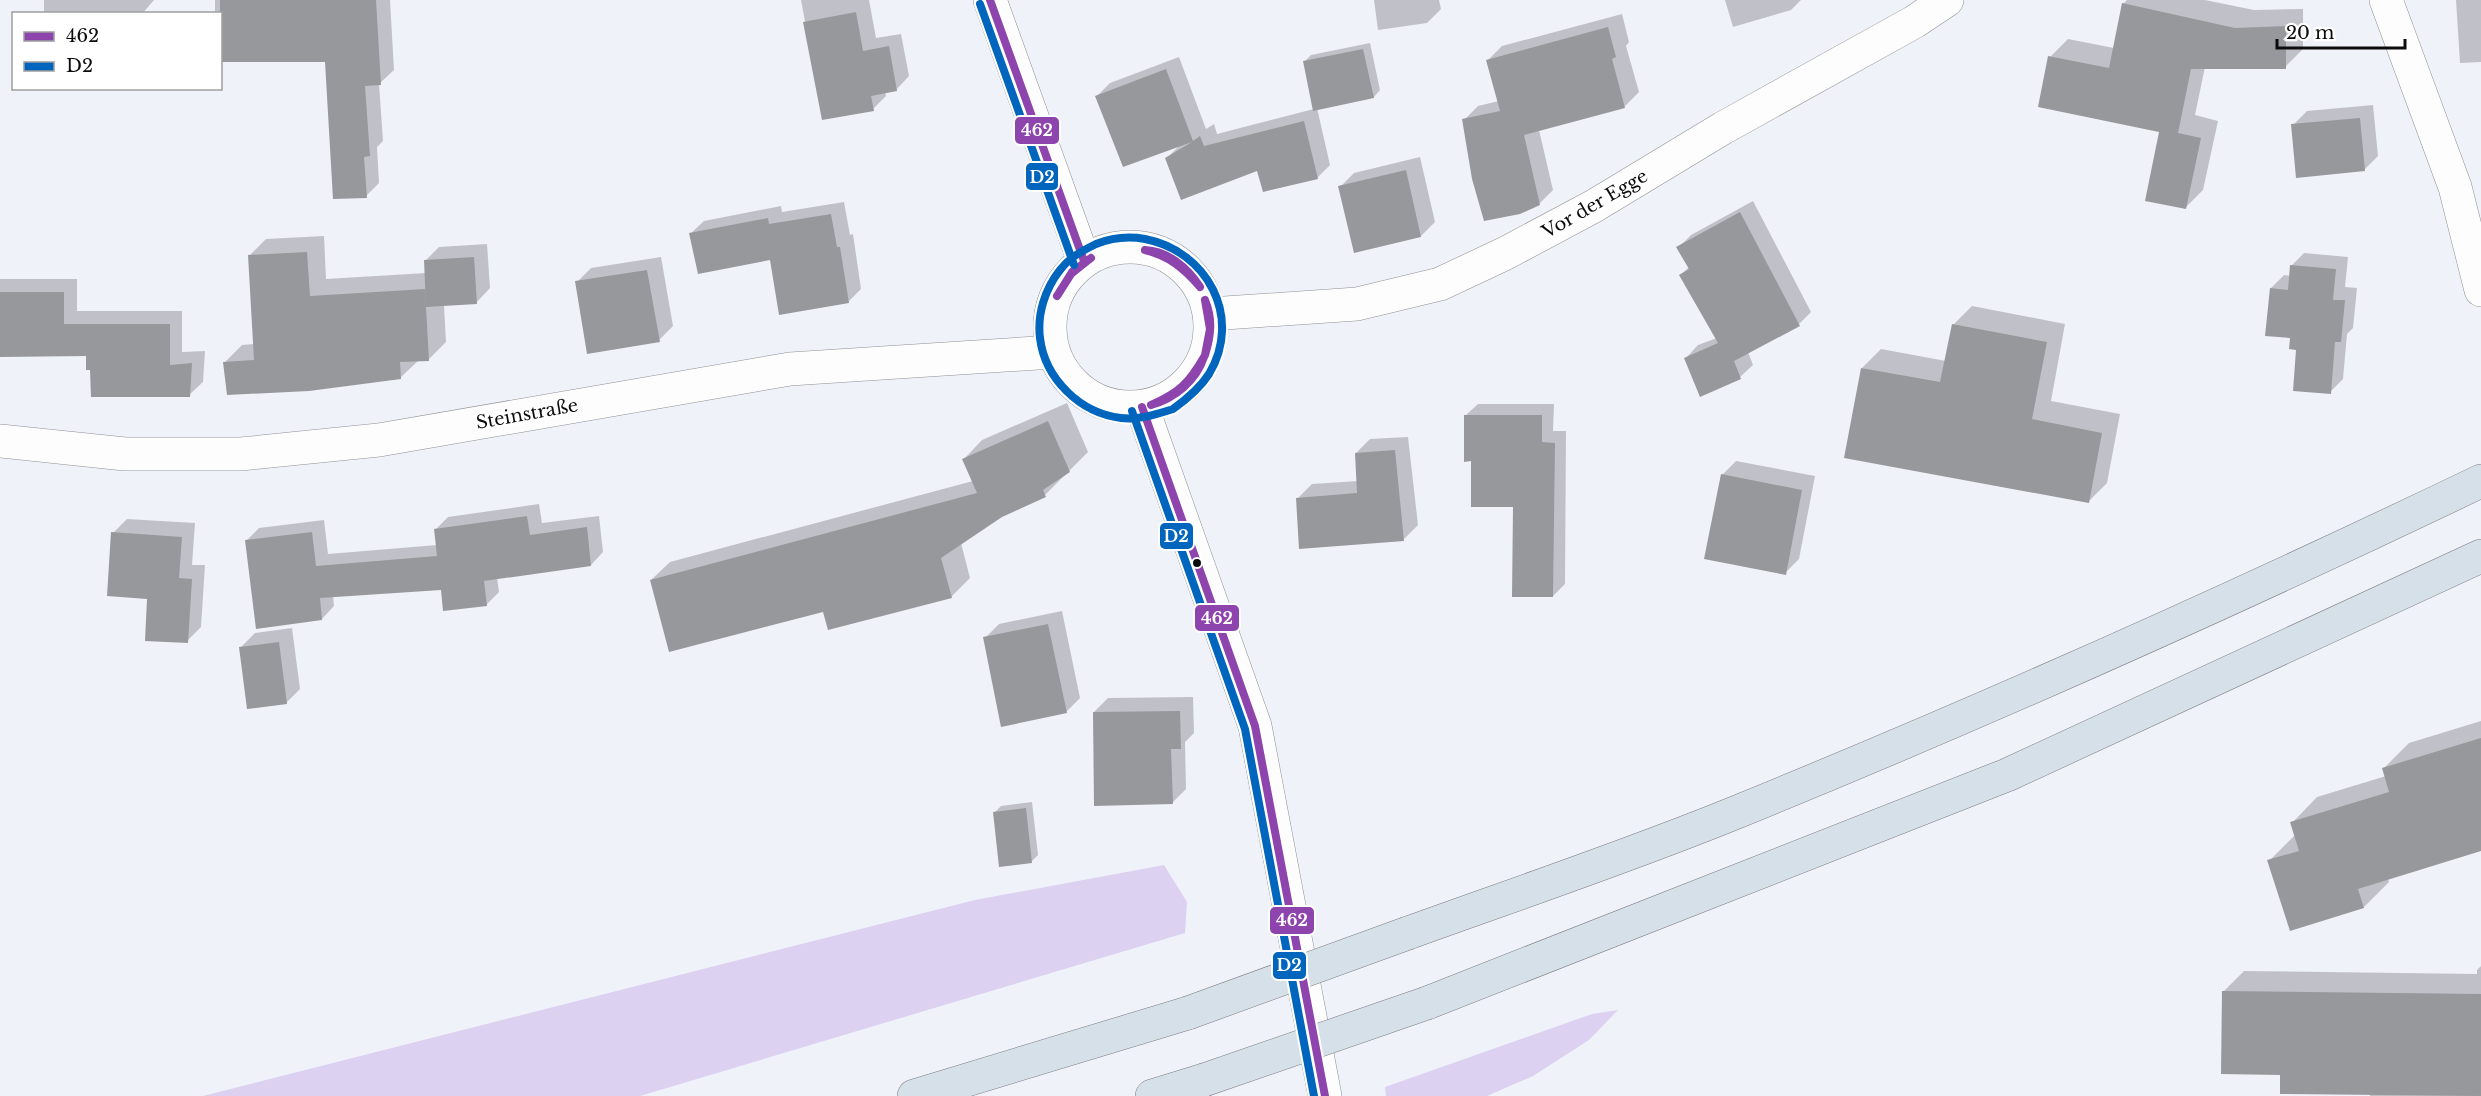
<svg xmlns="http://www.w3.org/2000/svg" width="2481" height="1096" viewBox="0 0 2481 1096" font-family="'Libre Baskerville',serif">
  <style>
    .green { fill: #dcd1f0 }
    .shadow { fill: #0003 }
    .building { fill: #96989c }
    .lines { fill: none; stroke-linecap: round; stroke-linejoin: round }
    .minor-casing { stroke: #8f9093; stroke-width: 34 }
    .tertiary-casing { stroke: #8f9093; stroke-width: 34 }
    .motorway-casing { stroke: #7c7d80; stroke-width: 34 }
    .minor { stroke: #fdfdfe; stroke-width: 33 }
    .tertiary { stroke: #fdfdfe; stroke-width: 33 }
    .motorway { stroke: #d5e0e8; stroke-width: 33 }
    .motorway-bridge-casing { stroke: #7c7d80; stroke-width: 34; stroke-linecap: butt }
    .motorway-bridge { stroke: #d5e0e8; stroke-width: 33 }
    .bus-1-casing { stroke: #fff; stroke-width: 12 }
    .bus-2-casing { stroke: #fff; stroke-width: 12 }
    .bus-1 { stroke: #8e44ad; stroke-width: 8 }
    .bus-2 { stroke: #0065bd; stroke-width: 8 }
    .bus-dot { fill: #0c0c0c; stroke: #fff; stroke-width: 2 }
    .labels { text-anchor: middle; stroke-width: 6; stroke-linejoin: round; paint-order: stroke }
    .street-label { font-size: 18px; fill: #0c0c0c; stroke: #fff }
    .line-badge { stroke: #fff; stroke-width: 2 }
    .badge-label { font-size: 16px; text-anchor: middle; font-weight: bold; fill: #fff }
  </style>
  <rect width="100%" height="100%" fill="#f0f2fa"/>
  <path class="green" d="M1164 865 1187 902 1185 933 640 1096H203L975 900Z
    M1618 1010 1589 1040 1533 1076 1487 1096H1386L1385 1087 1592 1014Z"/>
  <path class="shadow" d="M44 0H154L142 14H44Z
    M215 0H390L394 70 379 84 383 141 377 147 379 183 366 196 326 60 220 14H215Z
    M801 0H869L876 38 901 34 909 76 896 90 885 92 886 96 873 109 823 118Z
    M1374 0H1439L1441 9 1427 23 1378 30Z
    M1725 0H1801L1791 10 1733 27Z
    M2127 0H2205L2254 10 2303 9V49L2285 67H2205L2195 115 2218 121 2203 190 2185 208 2160 131 2050 57 2068 39 2114 48 2123 4Z
    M2456 0H2481V62L2460 63Z
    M1622 14 1629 42 1626 46 1639 92 1625 106 1539 130 1553 190 1539 204 1464 120 1478 106 1499 101 1488 60 1502 46Z
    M1370 43 1380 90 1374 97 1317 108 1330 165 1317 178 1258 168 1167 158 1181 144 1097 96 1110 83 1179 57 1206 129 1214 124 1217 134 1314 109 1304 62 1311 55Z
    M2373 105 2378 156 2364 170 2293 125 2307 111Z
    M1420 157 1435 222 1421 236 1340 187 1354 173Z
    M1753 201 1811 312 1799 324 1748 352 1753 365 1740 377 1701 395 1686 358 1698 345 1717 338 1681 275 1689 267 1678 248 1691 235Z
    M844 202 850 235 853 234 861 289 848 302 772 258 690 234 704 221 781 206 782 212Z
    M324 236 326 279 426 273 425 261 439 247 487 244 490 288 476 303 444 305 446 342 429 359 419 360 400 378 225 362 242 345 254 344 249 256 266 239Z
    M2304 253 2348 257 2345 287 2357 288 2353 328 2347 334 2343 379 2330 392 2298 348 2271 288 2284 275 2290 276 2291 266Z
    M661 257 673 326 659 340 577 282 591 268Z
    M0 279H77V311H182V352L205 351 203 382 189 395 88 354 0 355Z
    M1972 306 2065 324 2051 401 2120 414 2107 483 2088 502 1862 368 1881 349 1946 361 1953 325Z
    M1067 403 1088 452 1045 495 1001 516 961 543 970 578 951 597 824 610 651 580 670 562 973 481 964 459 982 440Z
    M1478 404H1554L1553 431H1566L1565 584 1553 596 1514 506 1473 460 1466 415Z
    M1408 437 1418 525 1404 539 1298 498 1312 484 1358 481 1356 453 1370 439Z
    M1736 461 1815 476 1799 559 1785 573 1722 475Z
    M539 504 542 523 599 516 603 552 591 565 497 577 499 592 486 605 442 588 333 596 334 606 322 619 247 540 259 528 324 520 328 554 437 545 435 530 448 517Z
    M127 519 195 523 192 565H205L201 627 187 641 149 598 113 533Z
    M1062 611 1080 698 1066 712 985 638 999 624Z
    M292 628 300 689 286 703 241 647 255 633Z
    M1193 697 1194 733 1185 742 1186 789 1172 803 1094 712 1108 698Z
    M2481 721V849L2388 878 2389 882 2364 907 2269 861 2296 834 2292 823 2317 797 2386 776 2384 768 2409 743Z
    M1032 802 1038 855 1031 862 994 813 1001 806Z
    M2481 966V1096H2370V1094L2282 1073 2224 991 2244 971 2477 974V970Z"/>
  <path class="building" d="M220 0H376L381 85 365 86 370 156 364 157 367 198 333 199 325 62H220Z
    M2122 3 2235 28 2286 26V69H2191L2178 133 2201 138 2186 209 2145 201 2159 132 2038 107 2048 56 2109 68Z
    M856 12 863 51 889 46 897 91 871 96 874 111 822 120 803 22Z
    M1608 27 1616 57 1612 59 1625 108 1524 135 1540 205 1520 214 1484 221 1472 179 1462 119 1500 111 1486 60Z
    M1363 49 1374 98 1313 111 1303 61Z
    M1166 69 1193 141 1200 136 1204 146 1304 121 1318 179 1263 192 1257 171 1181 200 1165 158 1192 142 1123 167 1095 96Z
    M2360 118 2365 171 2296 178 2291 124Z
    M1406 170 1421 237 1354 253 1338 186Z
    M1740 212 1800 326 1734 361 1741 379 1700 397 1684 358 1718 343 1679 275 1689 269 1676 247Z
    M831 214 837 247H840L849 303 779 315 770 260 698 274 689 233 768 218 769 224Z
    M307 252 310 296 425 289 429 361 400 362 401 379 309 391 227 395 223 362 254 360 248 255Z
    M474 257 477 304 426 307 424 260Z
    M2290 265 2336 269 2333 300H2345L2341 342H2335L2331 394 2293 391 2296 350 2289 349 2290 338 2265 336 2270 288 2288 290Z
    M647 270 660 342 587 354 575 281Z
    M0 292H64V324H170V365L192 363 190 397H91L90 370H86V356L0 357Z
    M1952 324 2047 342 2032 419 2102 433 2089 503 1844 458 1861 368 1940 382Z
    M1464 415H1542V442L1555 443 1553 597H1512L1513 507H1471V461L1464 462Z
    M1048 421 1070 472 1043 490 1046 497 1002 517 941 558 952 598 828 630 823 612 669 652 650 580 977 493 962 459Z
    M1395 450 1404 541 1299 549 1296 498 1357 493 1355 453Z
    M1721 474 1802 490 1786 575 1704 559Z
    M527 516 530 535 587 527 591 566 484 581 487 606 443 611 441 590 320 598 322 620 256 629 245 540 312 532 316 566 437 556 434 529Z
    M111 532 182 537 179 578 192 579 188 643 145 641 147 599 107 596Z
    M1048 624 1067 713 1001 727 983 637Z
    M279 642 287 704 247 709 239 647Z
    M1180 711 1181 749H1171L1173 804 1094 806 1093 712Z
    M2481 738V851L2358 889 2364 908 2290 931 2267 860 2299 851 2290 822 2389 792 2382 768Z
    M1026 808 1032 863 999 867 993 812Z
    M2222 991 2481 994V1096L2280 1094V1075L2221 1074Z"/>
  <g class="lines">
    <g class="minor-casing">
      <path id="minor" d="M2386 0 2455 187 2481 290
        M1210 314 1357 304 1440 284 1506 253 1594 206 1723 128 1914 22 1947 0
        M0 441 125 454H241L379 440 790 369 1053 352"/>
    </g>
    <g class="tertiary-casing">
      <path id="tertiary" d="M990 0 1084 261
        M1050 327a80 80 0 1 1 160 0a80 80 0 1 1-160 0Z
        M1142 407 1255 726 1325 1096"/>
    </g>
    <g class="motorway-casing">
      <path id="motorway" d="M1408 933C1516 894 1626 857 1732 814 1985 711 2235 599 2481 481
        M1427 1003 2007 775 2481 556
        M914 1096 1188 1013
        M1152 1096 1204 1080"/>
    </g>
    <use href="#minor" class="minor"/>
    <use href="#tertiary" class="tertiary"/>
    <use href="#motorway" class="motorway"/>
    <g class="motorway-bridge-casing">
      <path id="motorway-bridge" d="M1188 1013 1408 933
        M1204 1080 1427 1003"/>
    </g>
    <use href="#motorway-bridge" class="motorway-bridge"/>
    <g class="bus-1-casing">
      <path id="bus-1" d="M990 0 1084 261
        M1145 250C1168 251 1188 268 1200 287
        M1145 250C1169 256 1184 268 1200 287
        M1057 296 1072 272 1091 258
        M1057 296 1071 274 1091 258
        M1205 355 1210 329 1205 300
        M1205 355C1211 336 1213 319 1205 300
        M1151 405C1179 393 1189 383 1204 357
        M1151 405C1175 398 1196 381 1204 357
        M1142 407 1255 726 1325 1096"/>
    </g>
    <g class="bus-2-casing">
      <path id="bus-2" d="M980 4 1074 265
        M1170 410C1154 415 1138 420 1121 418 1080 413 1045 379 1040 338 1037 314 1045 289 1060 270 1070 257 1082 251 1096 244 1111 238 1128 236 1145 239 1207 251 1243 317 1209 374 1200 388 1187 399 1173 409
        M1132 411 1245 729 1314 1096"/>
    </g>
    <use href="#bus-1" class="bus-1"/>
    <use href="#bus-2" class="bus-2"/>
  </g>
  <circle class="bus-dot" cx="1197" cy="563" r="5"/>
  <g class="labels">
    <g class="street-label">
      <text transform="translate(1595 204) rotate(-30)" y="6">Vor der Egge</text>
      <text transform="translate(527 414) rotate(-10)" y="6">Steinstraße</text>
    </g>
  </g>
  <g class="line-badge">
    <rect x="1014" y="116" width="46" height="29" rx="6" fill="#8e44ad"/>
    <rect x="1025" y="162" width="34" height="29" rx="6" fill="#0065bd"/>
    <rect x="1159" y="522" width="35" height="28" rx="6" fill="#0065bd"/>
    <rect x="1194" y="604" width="46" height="28" rx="6" fill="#8e44ad"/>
    <rect x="1269" y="906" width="46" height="29" rx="6" fill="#8e44ad"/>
    <rect x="1272" y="951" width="35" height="29" rx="6" fill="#0065bd"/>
  </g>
  <g class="badge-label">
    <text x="1037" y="136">462</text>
    <text x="1042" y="183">D2</text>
    <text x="1176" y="542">D2</text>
    <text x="1217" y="624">462</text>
    <text x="1292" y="926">462</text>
    <text x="1289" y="971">D2</text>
  </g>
  <rect x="12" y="12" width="210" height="78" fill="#ffffff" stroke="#9e9e9e" stroke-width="1.5"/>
  <rect x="24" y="32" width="30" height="9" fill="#8e44ad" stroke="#9e9e9e" stroke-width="1.5"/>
  <text x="66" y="42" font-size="18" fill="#0c0c0c">462</text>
  <rect x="24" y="62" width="30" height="9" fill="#0065bd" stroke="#9e9e9e" stroke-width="1.5"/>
  <text x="66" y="72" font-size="18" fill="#0c0c0c">D2</text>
  <path d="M2277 39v9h128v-9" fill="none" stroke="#0c0c0c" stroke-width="3"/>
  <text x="2286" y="39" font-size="18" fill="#0c0c0c" stroke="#ffffff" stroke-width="4.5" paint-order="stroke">20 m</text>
</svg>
